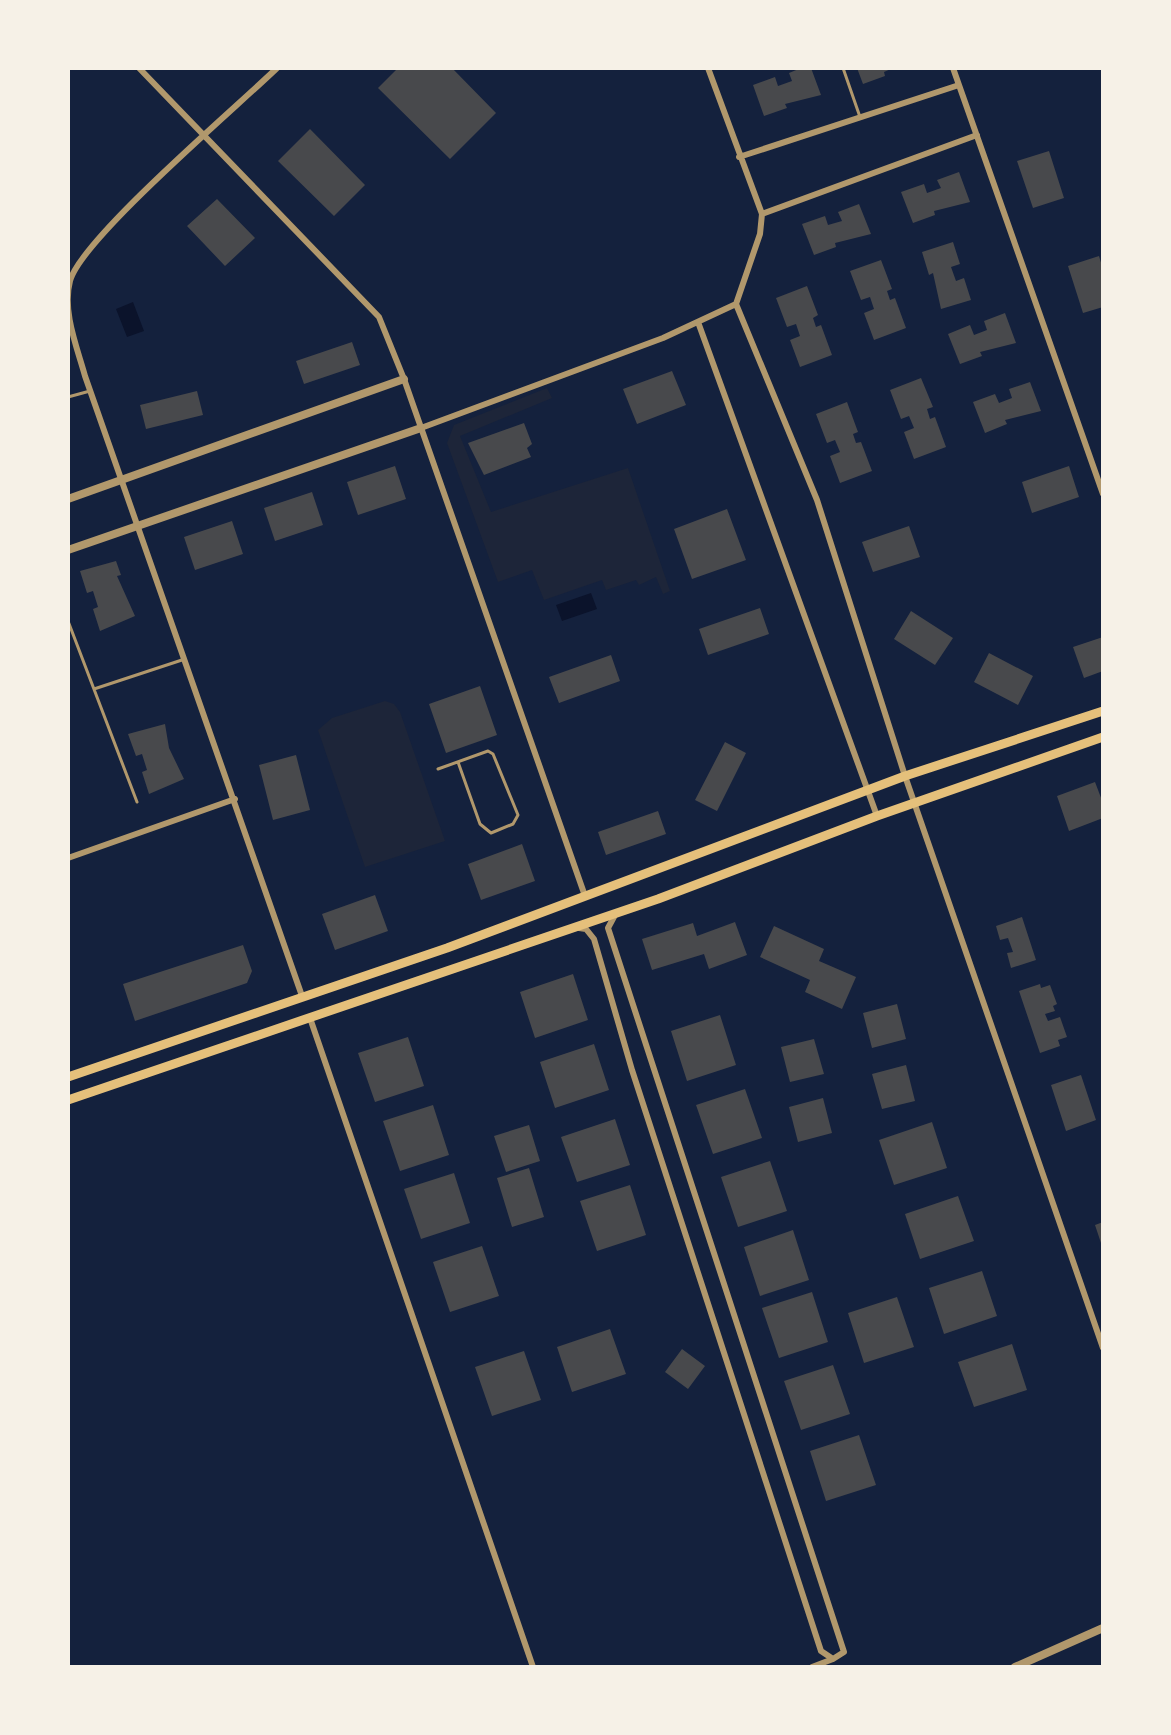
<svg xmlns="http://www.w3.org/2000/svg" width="1171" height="1735" viewBox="0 0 1171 1735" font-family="Jost,sans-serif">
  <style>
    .green { fill: #1d2539 }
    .water { fill: #0b132b }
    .building { fill: #48494c }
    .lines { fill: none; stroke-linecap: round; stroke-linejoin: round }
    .service { stroke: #b1986c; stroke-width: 3 }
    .minor { stroke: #b1986c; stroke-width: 6 }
    .tertiary { stroke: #b1986c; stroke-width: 8 }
    .secondary { stroke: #e5c07b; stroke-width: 9 }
  </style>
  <rect width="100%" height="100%" fill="#14213d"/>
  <path class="green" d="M547 388 552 398 460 436 491 512 628 468 670 591 663 594 656 577 639 585 636 580 606 590 602 580 544 600 532 570 498 582 447 443 454 425Z
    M385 701 394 704 400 712 445 841 365 867 318 730 332 718Z"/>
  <path class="water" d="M133 302 144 331 127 337 116 309Z
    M591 593 597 609 562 621 556 605Z"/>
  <path class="building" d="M398 68H452L496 113 450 159 378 88Z
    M801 68H811L821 95 785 104 787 108 764 116 753 85 775 77 778 86 792 81 789 73Z
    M857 68H893L884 72 885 76 863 84Z
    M310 129 365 185 334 216 278 161Z
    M1049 151 1064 198 1033 208 1017 161Z
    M959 172 970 202 934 211 935 215 913 223 901 192 924 184 927 193 941 188 937 180Z
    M217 199 255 238 225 266 187 226Z
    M859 204 871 234 835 243 836 247 814 255 802 224 825 216 828 225 842 221 838 212Z
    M953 242 960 264 951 267 956 281 964 278 971 300 941 309 933 273 929 275 922 252Z
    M1099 256 1103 269V307L1083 313 1068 266Z
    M881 260 892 289 887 291 890 300 895 298 906 328 874 340 864 313 874 309 870 297 861 300 850 271Z
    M807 286 818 315 813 318 816 327 821 325 832 355 800 367 790 340 800 336 796 324 787 327 776 298Z
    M1005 313 1016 343 980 352 982 356 960 364 948 334 970 325 974 335 987 330 984 321Z
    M352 342 360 365 304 384 296 361Z
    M672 371 686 405 637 424 623 389Z
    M921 378 933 407 927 409 930 419 935 417 946 447 914 459 904 432 914 428 909 416 901 419 890 390Z
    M1030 382 1041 411 1005 420 1007 424 985 433 973 402 995 394 999 403 1012 398 1009 389Z
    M197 391 203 415 146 429 140 405Z
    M847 402 858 432 853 434 856 443 861 442 872 471 840 483 830 456 840 452 835 440 827 443 816 414Z
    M524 423 532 444 527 448 531 457 484 475 468 443Z
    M395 466 406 499 358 515 347 482Z
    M1069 466 1079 497 1032 513 1022 482Z
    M312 492 323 525 275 541 264 508Z
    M727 509 746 560 692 579 674 529Z
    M232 521 243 554 195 570 184 537Z
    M909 526 920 557 873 572 862 542Z
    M116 561 121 575 117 576 135 616 100 631 93 609 98 607 93 591 87 593 80 571Z
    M760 608 769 634 708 655 699 629Z
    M911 611 953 638 935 665 894 639Z
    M1103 637V671L1084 678 1073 647Z
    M989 653 1033 676 1018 705 974 682Z
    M611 655 620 681 559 703 549 677Z
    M480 686 497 735 446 753 429 704Z
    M165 724 169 748 184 779 149 794 142 772 147 770 142 754 136 756 128 734Z
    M725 742 746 753 717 811 695 800Z
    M296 755 310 810 273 820 259 765Z
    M1095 782 1103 803V818L1069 831 1057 796Z
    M658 811 666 834 606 855 598 832Z
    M522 844 535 881 481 900 468 864Z
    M375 895 388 931 335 950 322 914Z
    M1022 917 1036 960 1011 968 1007 953 1013 952 1008 938 1000 940 996 926Z
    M735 922 747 955 709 969 704 954 652 970 642 939 693 923 697 936Z
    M774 926 824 949 819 961 856 977 842 1009 805 992 810 980 760 957Z
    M243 945 252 971 247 983 135 1021 123 984Z
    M573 974 588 1020 535 1038 520 992Z
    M1040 984 1041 988 1050 985 1057 1004 1053 1006 1055 1011 1045 1014 1048 1021 1060 1017 1067 1037 1058 1040 1060 1046 1040 1053 1019 991Z
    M897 1004 906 1039 872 1048 863 1013Z
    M720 1015 736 1065 687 1081 671 1031Z
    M408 1037 424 1086 375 1102 358 1053Z
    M814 1039 824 1074 790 1082 781 1047Z
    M594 1044 609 1090 555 1108 540 1062Z
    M906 1065 915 1101 882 1109 872 1074Z
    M1081 1075 1096 1120 1066 1131 1051 1085Z
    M745 1089 762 1138 713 1154 696 1105Z
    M823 1098 832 1133 798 1142 789 1107Z
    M433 1105 449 1155 400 1171 383 1121Z
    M615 1119 630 1165 577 1182 561 1137Z
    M932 1122 947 1168 894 1185 879 1140Z
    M529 1125 540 1161 506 1172 494 1136Z
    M770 1161 787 1211 738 1227 721 1177Z
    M529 1168 544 1217 512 1227 497 1178Z
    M454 1173 470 1223 421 1239 404 1189Z
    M630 1185 646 1235 597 1251 580 1201Z
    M958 1196 974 1241 920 1259 905 1214Z
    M1103 1222V1246H1102L1095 1225Z
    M793 1230 809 1280 760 1296 744 1247Z
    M482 1246 499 1296 450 1312 433 1262Z
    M982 1271 997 1316 944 1334 929 1288Z
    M812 1292 828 1342 779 1358 762 1308Z
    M897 1297 914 1347 864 1363 848 1313Z
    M610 1329 626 1374 572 1392 557 1347Z
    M1012 1344 1027 1390 974 1407 958 1362Z
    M682 1349 705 1366 688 1389 665 1372Z
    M524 1351 541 1400 492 1416 475 1367Z
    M833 1365 850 1414 801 1430 784 1381Z
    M859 1435 876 1485 826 1501 810 1451Z"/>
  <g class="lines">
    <path class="service" d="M843 68 860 117
      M68 397 90 391
      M68 621 137 802
      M94 689 185 659
      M438 769 488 751 493 754 518 815 513 824 491 833 480 824 458 762"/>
    <path class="minor" d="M139 68 379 317 404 379 585 896
      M277 68C238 106 81 239 70 281 62 311 77 347 85 376L302 996
      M708 68 762 214 760 234 736 304 817 500 905 776 1103 1348
      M953 68 1103 494
      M739 157 959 85
      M762 214 977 135
      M698 322 877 816
      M421 428 663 338 736 304
      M68 858 235 799
      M579 928 586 929 594 939 632 1070 821 1651 833 1659 844 1652 608 928 615 915
      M310 1018 533 1667
      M812 1667 833 1659"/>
    <path class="tertiary" d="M68 499 404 379
      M68 550 421 428
      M1015 1667 1103 1628"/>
    <path class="secondary" d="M68 1077 447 948 905 776 1103 711
      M68 1100 658 899 877 816 1103 737"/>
  </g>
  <rect width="1171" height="1735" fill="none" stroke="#f6f1e7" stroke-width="140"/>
</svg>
